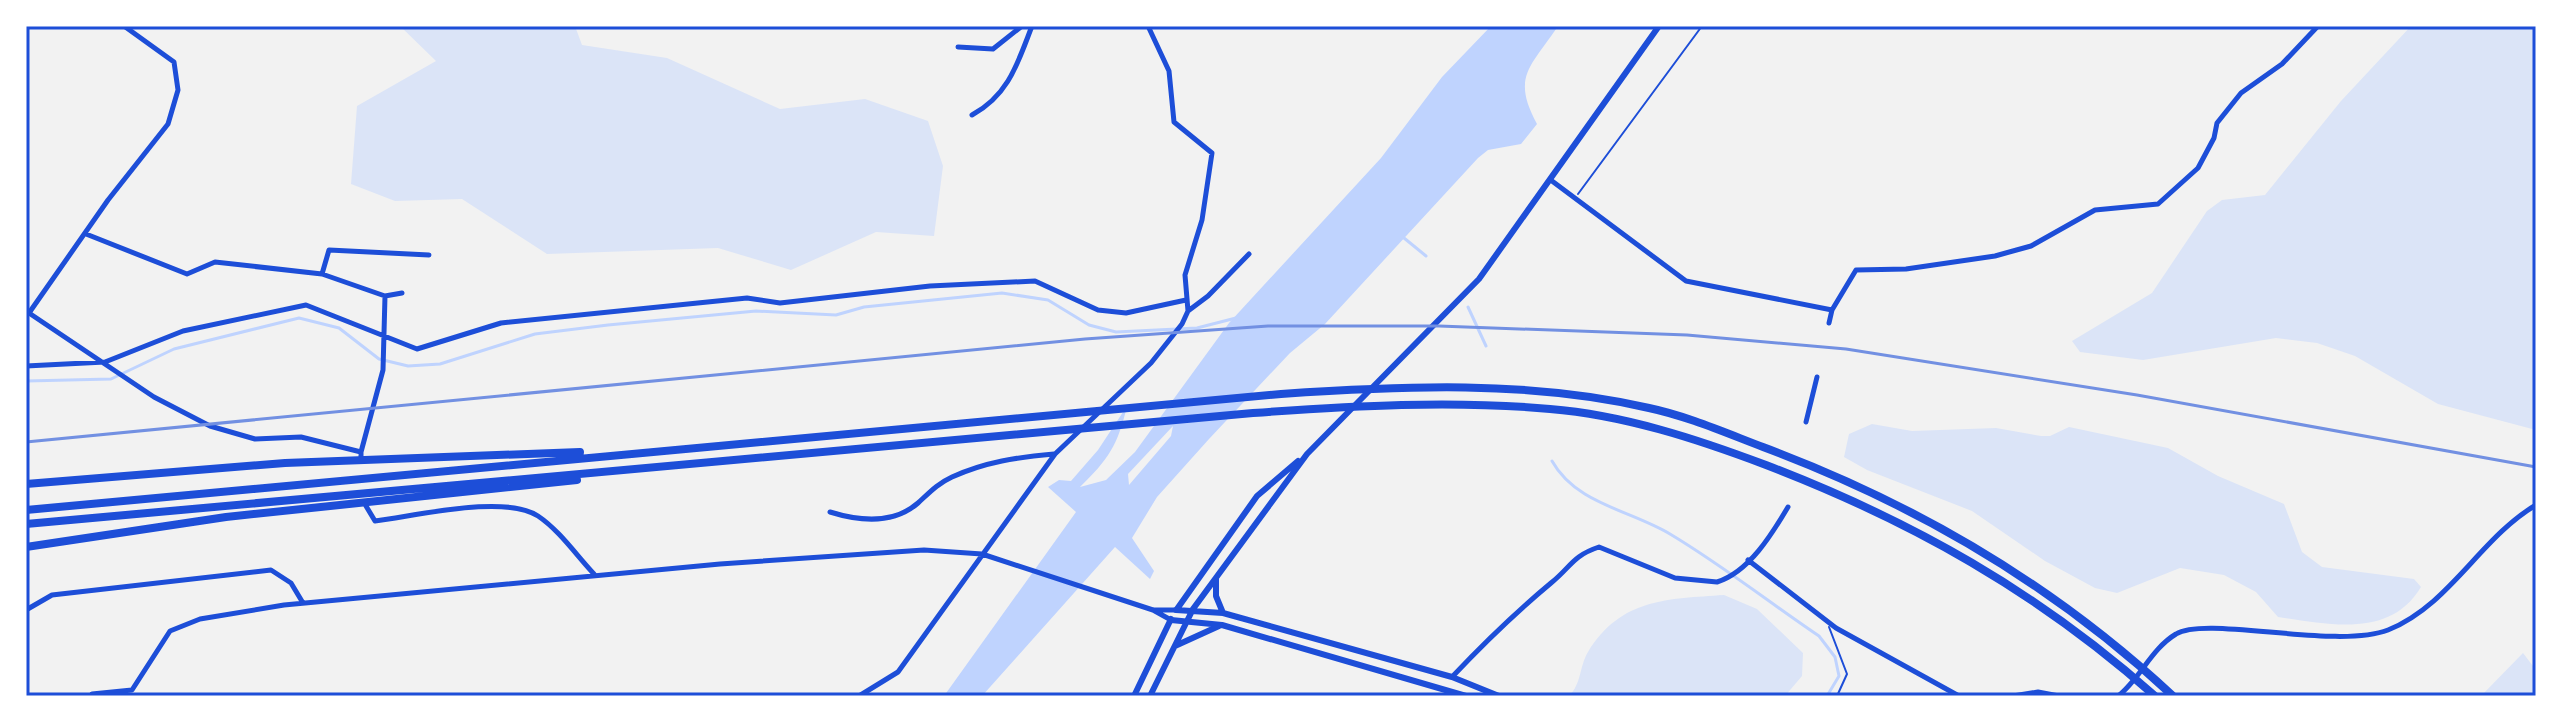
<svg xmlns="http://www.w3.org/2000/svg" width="2562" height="722" viewBox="0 0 2562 722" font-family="Cabin,sans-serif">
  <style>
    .green { fill: #dbe4f7 }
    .water { fill: #bfd3fe; fill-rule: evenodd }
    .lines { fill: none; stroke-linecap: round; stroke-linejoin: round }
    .stream { stroke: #bfd3fe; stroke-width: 3 }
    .path { stroke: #1d4ed8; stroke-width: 2 }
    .service { stroke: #1d4ed8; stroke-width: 2 }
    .minor { stroke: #1d4ed8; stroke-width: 5 }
    .tertiary { stroke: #1d4ed8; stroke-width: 6 }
    .motorway { stroke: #1d4ed8; stroke-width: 8 }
    .rail { stroke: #7290e2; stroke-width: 3 }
    .neatline { fill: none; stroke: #1d4ed8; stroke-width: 3 }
  </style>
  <rect width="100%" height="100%" fill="#f2f2f2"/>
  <path class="green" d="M400 26H575L582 45 667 58 780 109 865 99 928 121 943 166 934 236 876 232 791 270 718 248 547 254 462 199 395 201 351 184 357 106 436 61Z
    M2411 26H2536V430L2438 404 2355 356 2317 343 2276 338 2143 360 2080 352 2072 341 2152 293 2207 211 2222 200 2265 195 2341 101Z
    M1872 424 1912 431 1996 428 2041 436H2050L2069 427 2168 448 2218 476 2284 504 2302 552 2322 567 2414 579 2421 587C2390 639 2329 624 2278 617L2256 592 2224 575 2180 568 2117 593 2095 588 2045 561 1972 511 1867 470 1844 457 1849 434Z
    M1724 595 1757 609 1803 653 1802 676 1785 696H1569C1582 683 1579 667 1588 652 1621 598 1668 599 1724 595Z
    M2523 653 2536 670V696H2481Z"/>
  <path class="water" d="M1491 26H1558C1531 67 1511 76 1537 124L1521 144 1488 150 1478 158 1325 324 1290 353 1209 439 1157 497 1132 538 1154 571 1150 579 1115 547 982 696H944L1076 512 1048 487 1059 480 1071 481 1098 450 1127 406C1118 445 1108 460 1080 487L1106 480 1135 452 1229 323 1381 158 1442 77ZM1173 426 1171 436 1129 485 1128 474Z"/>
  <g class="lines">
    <path class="stream" d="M1404 238 1426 256
      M1468 307 1486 346
      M26 381 111 379 174 349 299 318 339 328 379 359 408 366 440 364 535 334 608 325 756 311 836 315 864 307 1002 293 1048 300 1089 325 1116 332 1197 328 1236 318
      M1552 461C1576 504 1630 510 1670 534 1722 565 1770 603 1819 636L1835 657 1839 676 1827 696"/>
    <path class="path" d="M1578 194 1702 26"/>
    <path class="service" d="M1829 627 1847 674 1837 696"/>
    <path class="minor" d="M958 47 993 49 1022 26
      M972 115C1009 95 1018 62 1032 26
      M1552 181 1686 281 1832 310 1829 323
      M86 234 187 274 215 262 322 274 385 296 402 293
      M322 274 329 250 429 255
      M1832 310 1856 270 1906 269 1995 256 2031 246 2095 210 2158 204 2198 168 2214 138 2217 123 2241 93 2282 64 2318 26
      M26 311 154 397 210 426 255 439 301 437 361 452V459
      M1188 311 1208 296 1249 254
      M29 313 108 200 168 124 178 90 174 62 124 26
      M26 366 105 362 183 331 306 305 417 349 501 323 747 298 780 303 930 286 1035 281 1098 310 1126 313 1186 300
      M1806 422 1817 377
      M361 452 383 370 385 296
      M366 506 375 521C416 516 504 494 538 516 559 530 577 556 594 574
      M830 512C859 521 893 525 918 503 930 492 937 484 952 477 985 462 1018 457 1054 454
      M1748 560 1836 628 1959 696
      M26 610 52 595 271 570 291 583 303 603
      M1154 610H1176
      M1452 677C1484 643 1515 613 1551 583 1571 567 1572 556 1599 547L1675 578 1717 582C1749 572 1772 534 1788 507
      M92 694 132 690 170 631 200 619 284 605 720 564 924 550 982 554 1153 610 1171 620
      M859 696 898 672 1055 454 1151 363 1182 324 1188 311 1185 275 1202 220 1212 153 1174 122 1169 71 1148 26
      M2013 696 2038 692 2059 696
      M2118 696C2140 679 2151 649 2176 634 2206 615 2336 650 2388 630 2450 605 2480 538 2536 505"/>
    <path class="tertiary" d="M1216 578V596L1223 613
      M1177 609 1257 496 1298 461
      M1176 610 1223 613 1452 677 1499 696
      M1171 620 1222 625 1466 696
      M1175 646 1219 626
      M1134 696 1171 619
      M1150 696 1193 609 1307 454 1479 279 1659 26"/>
    <path class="motorway" d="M26 484 285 463 580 452
      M26 510 1281 394C1402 386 1529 380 1649 408 1687 416 1726 433 1763 447 1916 504 2053 584 2173 696
      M26 524 1253 413C1352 406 1451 400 1550 409 1624 415 1697 439 1766 465 1912 521 2038 592 2155 696
      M26 547 226 517 577 480"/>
    <path class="rail" d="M26 442 1085 339 1268 326H1439L1687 335 1846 349 2137 395 2536 467"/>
  </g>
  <rect width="2562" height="722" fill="none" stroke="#ffffff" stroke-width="56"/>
  <rect x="28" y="28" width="2506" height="666" class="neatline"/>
</svg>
